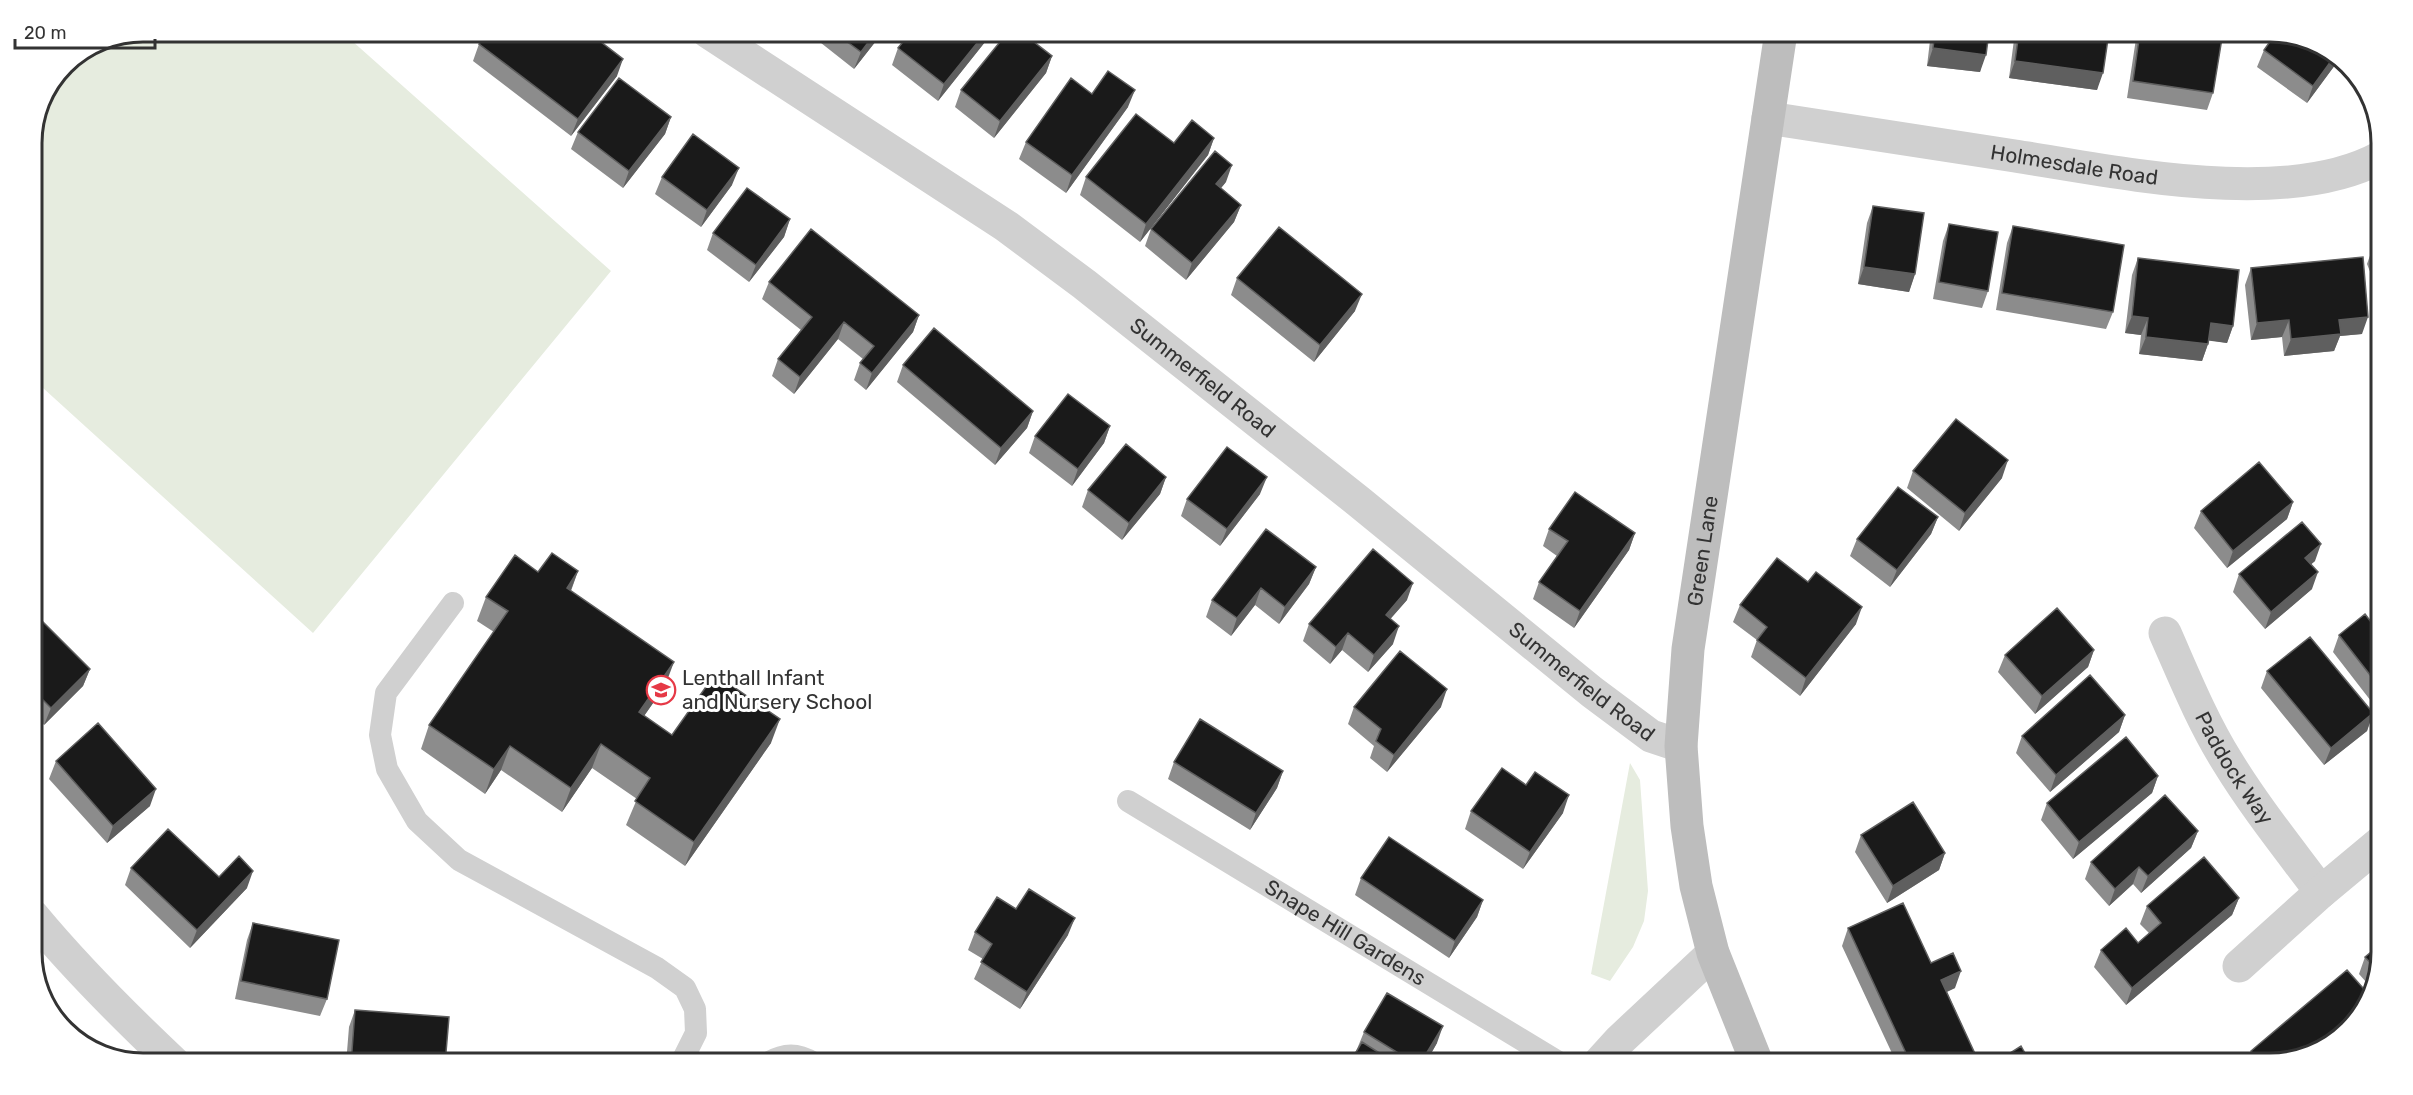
<svg xmlns="http://www.w3.org/2000/svg" width="2413" height="1095" viewBox="0 0 2413 1095" font-family="Rubik,sans-serif">
  <style>
    .green { fill: #e6ecdf }
    .lines { fill: none; stroke-linecap: round; stroke-linejoin: round }
    .service { stroke: #d0d0d0; stroke-width: 22 }
    .minor { stroke: #d0d0d0; stroke-width: 33 }
    .tertiary { stroke: #d0d0d0; stroke-width: 33 }
    .secondary { stroke: #bdbdbd; stroke-width: 33 }
    .wall { fill: #8c8c8c }
    .shaded-wall { fill: #5f5f5f }
    .building { fill: #1a1a1a; stroke: #5f5f5f; stroke-width: 1.5 }
    .labels { text-anchor: middle; stroke-width: 6; stroke-linejoin: round; paint-order: stroke }
    .street-label { font-size: 21px; fill: #333; stroke: #fff }
    .poi-label { font-size: 21px; fill: #333; stroke: #fff; text-anchor: start }
    .rim { fill: none; stroke: #333; stroke-width: 3 }
  </style>
  <rect width="100%" height="100%" fill="#fff"/>
  <path class="green" d="M143 32H342L611 271 313 633 32 378V136L64 64 101 40Z
    M1630 763 1640 780 1648 891 1644 921 1633 947 1610 981 1591 974Z"/>
  <g class="lines">
    <g class="service">
      <path d="M453 603 386 693 380 735 387 769 417 821 459 860 657 968 685 988 695 1009 696 1033 681 1063"/>
      <path id="s1" d="M1128 801 1560 1063"/>
      <path d="M767 1063C785 1053 797 1053 814 1063"/>
    </g>
    <g class="minor">
      <path id="s2" d="M708 32 1006 226 1084 284 1358 501 1592 692 1651 736 1681 746"/>
      <path id="s3" d="M1768 118C1850 130 1932 143 2015 156 2119 172 2286 209 2381 157"/>
      <path id="s4" d="M2165 633C2184 676 2202 721 2227 761 2255 807 2289 849 2321 892"/>
      <path d="M32 915C76 968 124 1016 174 1063"/>
      <path d="M2239 966 2321 892 2381 842"/>
    </g>
    <path class="tertiary" d="M1599 1063 1619 1041 1713 953"/>
    <path class="secondary" id="s5" d="M1757 1063 1713 953 1696 886 1687 826 1681 746 1688 649 1781 32"/>
  </g>
  <path class="wall" d="M440 32H462L453 42Z
    M819 32H883L854 69 816 39Z
    M993 32 938 101 892 65 898 48Z
    M1931 32H1989L1980 72 1927 66Z
    M2015 32H2109L2097 90 2009 78Z
    M2137 32H2223L2213 93 2207 110 2127 98Z
    M2313 40 2338 61 2307 103 2257 67 2264 50Z
    M479 44 617 76 571 136 473 61Z
    M1052 56 1046 73 994 138 955 107 961 90Z
    M1092 94 1128 107 1066 193 1019 159 1026 142Z
    M671 117 665 134 623 188 571 149 578 132Z
    M1214 138 1208 155 1140 242 1080 195 1086 177 1174 143Z
    M662 177 732 185 701 227 655 194Z
    M1226 182 1221 188 1241 205 1234 222 1186 280 1145 246 1151 229Z
    M1873 206 1915 274 1909 292 1858 284 1867 223Z
    M790 219 784 237 749 282 707 250 713 233Z
    M1949 224 1988 291 1982 308 1933 299 1943 241Z
    M2013 226 2113 312 2106 329 1996 310 2007 243Z
    M2381 244V299L2367 264 2373 247Z
    M2138 258 2233 326 2227 343 2209 340 2208 344 2202 361 2139 354 2141 335 2125 333 2132 275Z
    M2251 268 2362 334 2340 336 2334 351 2284 356 2282 337 2251 340 2245 285Z
    M1237 278 1355 311 1314 362 1231 295Z
    M769 282 919 315 913 332 866 390 854 380 860 363 863 359 838 339 794 394 772 376 778 359 801 330 762 299Z
    M903 365 1033 411 1027 428 995 465 897 382Z
    M1110 426 1104 443 1072 486 1029 453 1035 436Z
    M1913 471 2002 478 1959 531 1907 488Z
    M1166 477 1160 494 1122 540 1082 507 1088 490Z
    M1260 494 1220 546 1181 516 1187 499Z
    M2293 502 2287 519 2227 568 2194 528 2201 511Z
    M1938 517 1931 534 1890 587 1850 556 1857 539Z
    M1549 529 1635 533 1629 550 1574 628 1533 599 1539 582 1557 556 1543 546Z
    M2315 561 2311 564 2312 589 2265 629 2233 592 2239 574Z
    M1316 567 1309 584 1279 624 1255 605 1231 636 1206 617 1212 600Z
    M578 571 571 591 665 686 644 716 672 735 771 743 685 866 626 825 637 799 592 768 562 812 501 770 485 794 421 749 429 725 494 632 477 621 486 597 538 572Z
    M1407 600 1390 619 1393 644 1368 672 1342 650 1330 664 1303 641 1309 624Z
    M1740 605 1856 624 1800 696 1751 657 1757 640 1733 622Z
    M32 611 90 669 83 686 44 725 32 712Z
    M2381 626V714L2333 652 2339 635 2377 630Z
    M2094 650 2088 667 2035 714 1998 672 2005 655Z
    M2267 671 2373 713 2367 731 2324 765 2261 688Z
    M1354 707H1441L1387 772 1370 758 1374 746 1348 724Z
    M2125 715 2119 732 2050 792 2016 753 2022 736Z
    M56 761 150 806 107 843 49 779Z
    M1174 762 1283 771 1277 788 1250 830 1168 779Z
    M2158 776 2152 793 2073 859 2041 820 2047 803Z
    M1471 811 1563 813 1523 869 1465 829Z
    M2198 831 2191 848 2141 893 2133 884 2109 906 2085 879 2091 862Z
    M1861 835 1945 853 1939 870 1887 903 1855 852Z
    M131 868 219 877 247 888 190 948 125 885Z
    M1361 878 1483 900 1477 917 1449 958 1355 895Z
    M2239 898 2232 915 2126 1005 2094 967 2101 950 2138 943 2149 933 2140 924 2147 906Z
    M1016 909 1068 935 1020 1009 974 979 983 959 968 950 975 932Z
    M253 923 327 999 320 1016 235 999 247 940Z
    M1848 928 1931 963 1955 988 1947 992 1976 1056 1973 1064H1897L1842 946Z
    M2382 952 2374 991 2359 974 2365 957Z
    M355 1010 445 1064H346L349 1027Z
    M1364 1032 1437 1043 1425 1064H1349L1357 1049Z
    M2251 1051 2270 1064H2246Z"/>
  <path class="shaded-wall" d="M457 32H462L453 42Z
    M876 32H883L854 69 861 52Z
    M986 32H993L938 101 944 84Z
    M1933 48 1986 55 1980 72 1927 66Z
    M1052 56 1046 73 994 138 1000 121Z
    M2334 57 2338 61 2307 103 2313 86Z
    M623 59 617 76 571 136 578 119Z
    M2015 61 2103 73 2097 90 2009 78Z
    M1135 90 1128 107 1066 193 1072 175Z
    M671 117 665 134 623 188 629 171Z
    M1214 138 1208 155 1140 242 1146 224Z
    M1232 165 1226 182 1210 201 1216 184Z
    M739 168 732 185 701 227 707 210Z
    M1241 205 1234 222 1186 280 1192 263Z
    M790 219 784 237 749 282 756 265Z
    M1864 267 1915 274 1909 292 1858 284Z
    M1362 294 1355 311 1314 362 1320 345Z
    M919 315 913 332 866 390 872 373Z
    M2132 316 2148 318 2141 335 2125 333Z
    M2368 317 2362 334 2340 336 2334 351 2284 356 2291 339 2339 320Z
    M2289 320 2282 337 2251 340 2257 323Z
    M844 322 838 339 794 394 800 377Z
    M2211 323 2233 326 2227 343 2204 340Z
    M2146 337 2208 344 2202 361 2139 354Z
    M1033 411 1027 428 995 465 1001 448Z
    M1110 426 1104 443 1072 486 1078 469Z
    M2008 460 2002 478 1959 531 1965 513Z
    M1166 477 1160 494 1122 540 1129 523Z
    M1267 477 1260 494 1220 546 1227 529Z
    M2293 502 2287 519 2227 568 2233 551Z
    M1938 517 1931 534 1890 587 1897 570Z
    M1635 533 1629 550 1574 628 1580 611Z
    M2321 544 2315 561 2299 575 2305 558Z
    M1316 567 1309 584 1279 624 1285 607Z
    M578 571 569 595 567 588Z
    M2318 572 2312 589 2265 629 2271 612Z
    M1413 583 1407 600 1379 632 1386 615Z
    M1261 588 1255 605 1231 636 1237 618Z
    M1862 607 1856 624 1800 696 1806 678Z
    M1399 626 1393 644 1368 672 1374 655Z
    M1348 633 1342 650 1330 664 1336 647Z
    M2094 650 2088 667 2035 714 2042 696Z
    M674 662 665 686 630 736 639 712Z
    M90 669 83 686 44 725 51 708Z
    M1447 689 1441 707 1387 772 1394 755Z
    M2373 713 2367 731 2324 765 2331 748Z
    M2125 715 2119 732 2050 792 2056 775Z
    M780 719 771 743 685 866 694 842Z
    M601 744 592 768 562 812 571 788Z
    M510 746 501 770 485 794 494 769Z
    M1283 771 1277 788 1250 830 1256 813Z
    M2158 776 2152 793 2073 859 2079 842Z
    M156 789 150 806 107 843 113 826Z
    M1569 795 1563 813 1523 869 1530 852Z
    M2198 831 2191 848 2141 893 2148 876Z
    M1945 853 1939 870 1887 903 1893 886Z
    M2139 867 2133 884 2109 906 2115 889Z
    M253 871 247 888 190 948 197 930Z
    M2239 898 2232 915 2126 1005 2132 988Z
    M1483 900 1477 917 1449 958 1455 941Z
    M1075 918 1068 935 1020 1009 1027 992Z
    M1961 971 1955 988 1935 997 1941 980Z
    M1443 1026 1437 1043 1425 1064H1420Z
    M1976 1056 1973 1064H1959Z"/>
  <path class="building" d="M488 32H588L623 59 578 119 479 44Z
    M834 32H876L861 52Z
    M911 32H986L944 84 898 48Z
    M1008 32H1021L1052 56 1000 121 961 90Z
    M1935 32H1989L1986 55 1933 48Z
    M2019 32H2109L2103 73 2015 61Z
    M2140 32H2223L2213 93 2133 81Z
    M2276 33 2313 40 2334 57 2313 86 2264 50Z
    M1108 71 1135 90 1072 175 1026 142 1071 78 1092 94Z
    M619 78 671 117 629 171 578 132Z
    M1136 114 1174 143 1192 120 1214 138 1146 224 1086 177Z
    M693 134 739 168 707 210 662 177Z
    M1215 151 1232 165 1216 184 1241 205 1192 263 1151 229Z
    M747 188 790 219 756 265 713 233Z
    M1873 206 1924 213 1915 274 1864 267Z
    M1949 224 1998 232 1988 291 1939 282Z
    M2013 226 2124 245 2113 312 2002 293Z
    M1279 227 1362 294 1320 345 1237 278Z
    M811 229 919 315 872 373 860 363 874 346 844 322 800 377 778 359 812 317 769 282Z
    M2381 244V267L2373 247Z
    M2363 257 2368 317 2339 320 2341 334 2291 339 2289 320 2257 323 2251 268Z
    M2138 258 2239 270 2233 326 2211 323 2208 344 2146 337 2148 318 2132 316Z
    M934 328 1033 411 1001 448 903 365Z
    M1068 394 1110 426 1078 469 1035 436Z
    M1956 419 2008 460 1965 513 1913 471Z
    M1126 444 1166 477 1129 523 1088 490Z
    M1227 447 1267 477 1227 529 1187 499Z
    M2259 462 2293 502 2233 551 2201 511Z
    M1898 487 1938 517 1897 570 1857 539Z
    M1575 492 1635 533 1580 611 1539 582 1568 541 1549 529Z
    M2302 522 2321 544 2305 558 2318 572 2271 612 2239 574Z
    M1266 529 1316 567 1285 607 1261 588 1237 618 1212 600Z
    M1373 549 1413 583 1386 615 1399 626 1374 655 1348 633 1336 647 1309 624Z
    M552 553 578 571 567 588 674 662 639 712 672 735 715 674 780 719 694 842 635 801 650 778 601 744 571 788 510 746 494 769 429 725 508 611 486 597 515 555 538 572Z
    M1777 558 1808 582 1816 572 1862 607 1806 678 1757 640 1767 627 1740 605Z
    M2057 608 2094 650 2042 696 2005 655Z
    M32 611 90 669 51 708 32 689Z
    M2365 614 2377 630 2381 626V689L2339 635Z
    M2310 637 2373 713 2331 748 2267 671Z
    M1400 651 1447 689 1394 755 1376 741 1381 729 1354 707Z
    M2090 675 2125 715 2056 775 2022 736Z
    M1200 719 1283 771 1256 813 1174 762Z
    M98 723 156 789 113 826 56 761Z
    M2126 737 2158 776 2079 842 2047 803Z
    M1502 768 1526 785 1535 772 1569 795 1530 852 1471 811Z
    M2165 795 2198 831 2148 876 2139 867 2115 889 2091 862Z
    M1913 802 1945 853 1893 886 1861 835Z
    M168 829 219 877 239 856 253 871 197 930 131 868Z
    M1389 837 1483 900 1455 941 1361 878Z
    M2204 857 2239 898 2132 988 2101 950 2126 928 2138 943 2161 923 2147 906Z
    M1029 889 1075 918 1027 992 981 962 992 944 975 932 997 897 1016 909Z
    M1903 903 1931 963 1953 953 1961 971 1941 980 1976 1056 1959 1064H1911L1848 928Z
    M253 923 339 940 327 999 241 981Z
    M2382 943V952L2378 971 2365 957Z
    M2347 970 2371 997 2332 1044 2270 1064H2261L2251 1051Z
    M1387 993 1443 1026 1420 1064H1416L1364 1032Z
    M355 1010 449 1017 445 1064H351Z
    M1362 1042 1397 1064H1349Z
    M2021 1046 2031 1064H1993Z"/>
  <defs>
    <g id="school-ring" transform="scale(1.5)"><circle r="9.5" fill="#fff" stroke="#e63946" stroke-width="1.5"/><path d="M0-5L7-2L0 1L-7-2ZM-4 1L0 2.5L4 1V4Q0 6-4 4Z" fill="#e63946"/></g>
  </defs>
  <g fill-rule="evenodd">
    <use href="#school-ring" x="661" y="690"/>
  </g>
  <g class="labels">
    <g class="street-label">
      <text dy="7" stroke="none"><textPath href="#s3" startOffset="310">Holmesdale Road</textPath></text>
      <text dy="7" stroke="none"><textPath href="#s2" startOffset="604">Summerfield Road</textPath></text>
      <text dy="7" stroke="none"><textPath href="#s5" startOffset="525">Green Lane</textPath></text>
      <text dy="7" stroke="none"><textPath href="#s2" startOffset="1090">Summerfield Road</textPath></text>
      <text dy="7" stroke="none"><textPath href="#s4" startOffset="152">Paddock Way</textPath></text>
      <text dy="7" stroke="none"><textPath href="#s1" startOffset="254">Snape Hill Gardens</textPath></text>
    </g>
    <g class="poi-label">
      <text x="682" y="685">Lenthall Infant<tspan x="682" dy="24">and Nursery School</tspan></text>
    </g>
  </g>
  <path d="M0 0H2413V1095H0ZM143 42H2270A101 101 0 0 1 2371 143V952A101 101 0 0 1 2270 1053H143A101 101 0 0 1 42 952V143A101 101 0 0 1 143 42Z" fill="#fff" fill-rule="evenodd"/>
  <path class="rim" d="M143 42H2270A101 101 0 0 1 2371 143V952A101 101 0 0 1 2270 1053H143A101 101 0 0 1 42 952V143A101 101 0 0 1 143 42Z"/>
  <path d="M15 39v9h140v-9" fill="none" stroke="#333333" stroke-width="3"/>
  <text x="24" y="39" font-size="18" fill="#333333" stroke="#ffffff" stroke-width="4.5" paint-order="stroke">20 m</text>
</svg>
